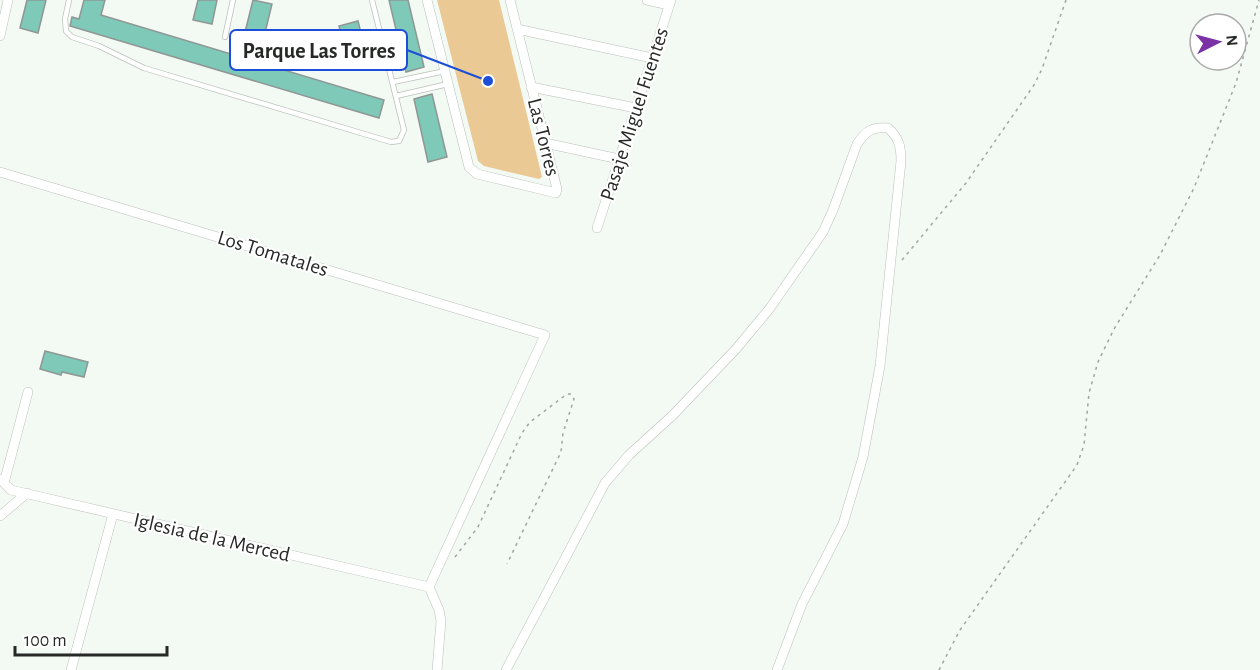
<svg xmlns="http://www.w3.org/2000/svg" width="1260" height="670" viewBox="0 0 1260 670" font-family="'Alegreya Sans',sans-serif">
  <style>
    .green { fill: #eac994 }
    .building { fill: #7fc9b8; stroke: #8f9795; stroke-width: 1.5 }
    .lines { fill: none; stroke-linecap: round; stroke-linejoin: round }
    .lane-casing { stroke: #bac0ba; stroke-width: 6 }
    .street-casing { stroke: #bac0ba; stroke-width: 10 }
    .path { stroke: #a1a5a1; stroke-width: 1.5; stroke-dasharray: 3 4.5; stroke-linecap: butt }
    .lane { stroke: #fff; stroke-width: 4.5 }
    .street { stroke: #fff; stroke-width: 9 }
    .labels { text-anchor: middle; stroke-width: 4.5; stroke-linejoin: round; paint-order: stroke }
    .street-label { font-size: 21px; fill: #272927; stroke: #fff }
    .leader { fill: none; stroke: #1d4ed8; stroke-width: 2 }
    .callout-dot { fill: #1d4ed8; stroke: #fff; stroke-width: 2 }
    .callout { fill: #fff; stroke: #1d4ed8; stroke-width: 2 }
    .callout-label { font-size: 22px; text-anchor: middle; font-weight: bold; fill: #272927 }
  </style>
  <rect width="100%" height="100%" fill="#f3f9f3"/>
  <path class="green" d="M437 0H499L542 177 539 179 484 166 478 161Z"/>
  <path class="building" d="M27 0H46L38 33 20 28Z
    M84 0H105L101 15 384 100 379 118 70 26 72 17 79 19Z
    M198 0H217L212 24 193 20Z
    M253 0 272 4 262 45 243 40Z
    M389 0H408L424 67 406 72Z
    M358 21 368 61 349 66 339 26Z
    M432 94 447 157 428 162 414 99Z
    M45 351 88 362 84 377 62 372 61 375 40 369Z"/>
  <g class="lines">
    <g class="lane-casing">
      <path id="lane" d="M69 0 65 19 66 31 72 37 99 46 144 68 391 142 399 141 404 130 372 0
        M225 37 233 0
        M393 82 445 71
        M396 96 448 84"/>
    </g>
    <g class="street-casing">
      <path id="street" d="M427 0 469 167 477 174 556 193 557 189 510 0
        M647 0 669 5
        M517 29 652 58
        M0 36 8 0
        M531 87 636 108
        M545 143 619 159
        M0 172 545 335 429 587
        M597 228 671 0
        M0 479 11 490 429 587
        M4 483 28 392
        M0 516 27 493
        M429 587 439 610 441 621 437 670
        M71 670 113 514
        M506 670 605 483 629 455 673 415 736 349 770 308 823 232 833 210 857 144C866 130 873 127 888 128 899 138 901 146 901 161L880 366 863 457 843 524 802 604 777 670"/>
    </g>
    <path class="path" d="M902 260 966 183 1034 85 1042 69 1066 0
      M455 557 478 527 522 433 530 422 567 394H571L574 399 563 433 561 452 507 564
      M939 670 960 630 1077 465 1084 445 1089 393 1098 362 1114 329 1160 255 1194 188 1236 83 1259 0"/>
    <use href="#lane" class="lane"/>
    <use href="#street" class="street"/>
  </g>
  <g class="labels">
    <g class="street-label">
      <text transform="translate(634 114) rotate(-72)" y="7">Pasaje Miguel Fuentes</text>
      <text transform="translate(544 137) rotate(76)" y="7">Las Torres</text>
      <text transform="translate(273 253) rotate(17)" y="7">Los Tomatales</text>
      <text transform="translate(212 537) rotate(13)" y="7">Iglesia de la Merced</text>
    </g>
  </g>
  <path class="leader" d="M488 81L407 50"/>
  <circle class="callout-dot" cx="488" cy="81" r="6"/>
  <rect class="callout" x="230" y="30" width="177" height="40" rx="6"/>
  <g class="callout-label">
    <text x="319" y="58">Parque Las Torres</text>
  </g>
  <g transform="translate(1218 42) rotate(84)"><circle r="28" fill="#ffffff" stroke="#a9a9a9" stroke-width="1.5"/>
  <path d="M0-4.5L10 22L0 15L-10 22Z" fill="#7a32a4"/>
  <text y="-9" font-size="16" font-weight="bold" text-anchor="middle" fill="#272927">N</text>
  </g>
  <path d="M15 646v9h152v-9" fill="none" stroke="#272927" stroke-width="3"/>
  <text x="24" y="646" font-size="18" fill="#272927" stroke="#ffffff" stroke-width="4.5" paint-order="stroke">100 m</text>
</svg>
